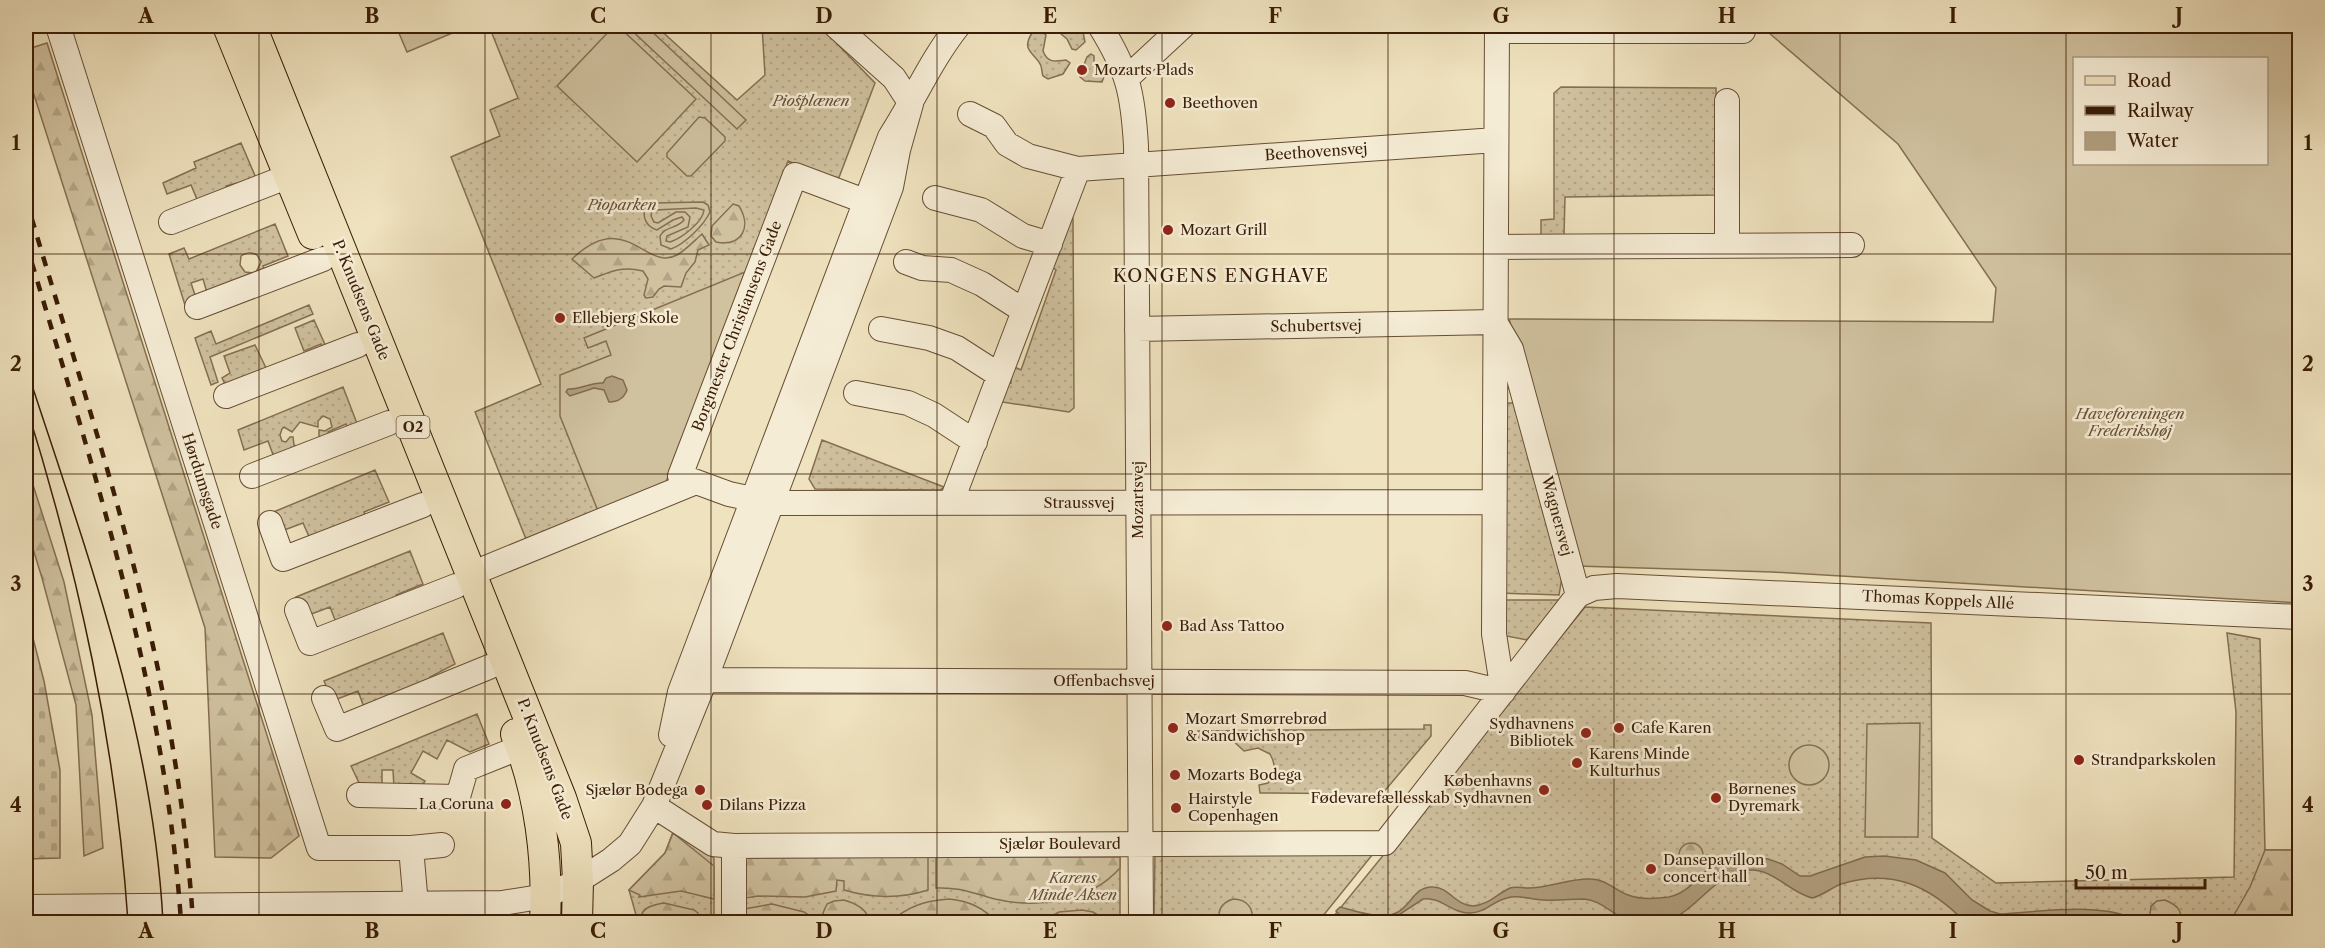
<svg xmlns="http://www.w3.org/2000/svg" width="2325" height="948" viewBox="0 0 2325 948" font-family="'Libre Caslon Text',serif">
  <style>
    .grass { fill: url(#grass-dots); stroke: #856f52; stroke-width: 1.5 }
    .forest { fill: url(#forest-firs); stroke: #856f52; stroke-width: 1.5 }
    .cemetery { fill: url(#cemetery-stones); stroke: #856f52; stroke-width: 1.5 }
    .garden { fill: #d0c19f; stroke: #856f52; stroke-width: 1.5; fill-rule: evenodd }
    .water { fill: #b19f7f; stroke: #816b4f; stroke-width: 1.5 }
    .lines { fill: none; stroke-linecap: round; stroke-linejoin: round }
    .minor-casing { stroke: #674e34; stroke-width: 26 }
    .major-casing { stroke: #3a1d06; stroke-width: 32 }
    .minor { stroke: #f5ecd5; stroke-width: 24 }
    .major { stroke: #efe2be; stroke-width: 30 }
    .tram { stroke: #3a1d06; stroke-width: 1.5 }
    .rail { stroke: #3a1d06; stroke-width: 4.5; stroke-dasharray: 10 10; stroke-linecap: butt }
    .grid { fill: none; stroke: #3a1d06; stroke-width: 1.5; stroke-opacity: 0.55 }
    .poi-dot { fill: #8f2418; stroke: #f5ecd5; stroke-width: 2 }
    .labels { text-anchor: middle; stroke-width: 5; stroke-linejoin: round; paint-order: stroke }
    .shield { fill: #f5ecd5; stroke: #725b44; stroke-width: 1.5 }
    .shield-label { font-size: 14px; font-weight: bold; fill: #3a1d06 }
    .poi-label { font-size: 15px; fill: #3a1d06; stroke: #f5ecd5; text-anchor: start }
    .park-label { font-size: 15px; font-style: italic; fill: #674e34; stroke: #f5ecd5 }
    .street-label { font-size: 15px; fill: #3a1d06; stroke: #f5ecd5 }
    .quarter-label { font-size: 18px; letter-spacing: 1.5px; fill: #3a1d06; stroke: #f5ecd5 }
    .neatline { fill: none; stroke: #3a1d06; stroke-width: 2 }
    .grid-label { font-size: 20px; text-anchor: middle; font-weight: bold; fill: #3a1d06 }
  </style>
  <defs>
    <pattern id="grass-dots" width="8" height="8" patternUnits="userSpaceOnUse" patternTransform="scale(1.5)"><rect width="8" height="8" fill="#d0c19f"/><path d="M2 2h.1M6 6h.1" fill="none" stroke="#b3a587" stroke-width="1.8" stroke-linecap="round"/></pattern>
    <pattern id="forest-firs" width="22" height="20" patternUnits="userSpaceOnUse" patternTransform="scale(1.5)"><rect width="22" height="20" fill="#d0c19f"/><path d="M5 1l3.5 6h-7zM16 11l3.5 6h-7z" fill="#b3a587"/></pattern>
    <pattern id="cemetery-stones" width="16" height="16" patternUnits="userSpaceOnUse" patternTransform="scale(1.5)"><rect width="16" height="16" fill="#d0c19f"/><path d="M2 7V4a2 2 0 0 1 4 0v3zM10 15v-3a2 2 0 0 1 4 0v3z" fill="#b3a587"/></pattern>
  </defs>
  <rect width="100%" height="100%" fill="#efe2be"/>
  <filter id="stains"><feTurbulence type="fractalNoise" baseFrequency=".00333" numOctaves="4"/><feColorMatrix values="0 0 0 0 .2 0 0 0 0 .09 0 0 0 0 .02 0 0 0 .5 -.17"/></filter>
  <radialGradient id="worn" r=".72"><stop offset=".6" stop-color="#630" stop-opacity="0"/><stop offset="1" stop-color="#630" stop-opacity=".3"/></radialGradient>
  <path class="grass" d="M489 26H656L737 100 765 75 762 26H820L875 83 838 180 788 161 666 482 526 539 475 412 541 384 451 157 500 136 490 110 518 98Z
    M1064 26 1077 27 1083 32 1085 42 1076 50 1072 49 1067 39 1061 34V28Z
    M1039 30 1046 35 1043 51C1048 64 1056 61 1066 60L1070 63 1063 74 1048 79 1043 76C1041 71 1043 67 1039 62 1031 51 1022 49 1032 33Z
    M1091 54 1094 56V67L1104 77 1102 82 1085 81 1080 77V71L1082 70 1087 57Z
    M1561 87 1716 88 1718 195 1565 197 1564 236 1541 235V220L1554 219V93Z
    M241 143 256 178 226 186 228 193 199 204 191 185 167 194 163 183 196 168 194 162Z
    M1070 202 1073 219 1074 408 1069 412 1002 402 1007 382 1011 383V365L1021 370 1056 270 1047 263Z
    M275 224 288 256 263 266 265 273 256 272 261 262 257 255C251 252 247 252 241 256L240 265 245 272 253 273 208 296 203 279 191 283 197 301 185 305 169 254 184 248 189 259Z
    M309 305 313 314 210 357 218 382 211 385 195 338 211 331 216 344Z
    M314 320 327 349 323 350 321 344 304 351 295 328Z
    M255 345 267 370 225 384 222 378 230 373 224 356Z
    M343 387 358 426 349 430 346 424 328 432 329 438 319 441V430L325 431 332 427 330 419 323 416 318 421V427L300 422 292 432 284 427 282 429 280 435 282 441 286 442 290 437H293L294 445 301 449 275 460 268 441 244 450 238 430Z
    M1507 403H1516L1562 577 1559 595 1500 593Z
    M822 440 944 487 940 490 815 489 809 479Z
    M375 470 389 502 364 512 366 518 311 541 303 523 279 532 271 513Z
    M410 551 423 584 396 595 398 601 337 625 330 607 306 616 296 597Z
    M1500 600H1560L1527 640 1501 635Z
    M1585 607 1931 623 1932 838 1996 883 2234 877 2236 712 2227 633 2260 639 2265 850H2299V922H1329Z
    M443 633 455 664 430 677 432 683 365 710 358 691 332 701 324 681Z
    M477 714 489 744 470 752 447 740 437 759 423 751 411 773 425 781 421 788H394L393 770H382V788L361 787 351 766Z
    M1424 725H1431V736L1382 794 1260 793 1259 785 1268 783C1276 773 1276 765 1270 754L1258 748 1244 751 1230 738H1199L1198 731 1424 729Z
    M675 827 714 858V922H638L629 890 665 853Z
    M1120 849V922H739V852Z
    M1155 849H1377L1318 922H1154Z"/>
  <path class="forest" d="M26 43 28 49 47 43 299 836 271 858 215 857 205 628 26 70Z
    M733 204 739 206C752 227 742 247 716 242L711 236 712 226Z
    M702 234 709 245 698 250 695 262 686 273 681 287 664 286 659 289 653 297 646 298 644 295 648 279 643 271C622 266 613 271 594 278L572 259C626 207 645 272 677 255 686 250 695 240 702 234Z
    M26 463 64 582 92 715 103 848 84 856 76 705 42 578 26 526Z
    M673 833 714 866V899L681 891 639 897 640 895 629 890 665 853Z
    M1679 855a12 12 0 1 1 24 0a12 12 0 1 1-24 0Z
    M2265 850H2299V922H2230L2250 887Z
    M928 857V890C900 899 871 898 844 890V881L837 880 836 891 805 897 758 896 739 899 738 858Z
    M936 857H1120V868C1090 902 1038 909 995 899 972 893 961 887 936 888Z
    M949 899C970 901 983 908 997 922H889C910 906 923 901 949 899Z
    M844 900C857 904 867 909 870 922H827L823 913 827 904 834 901Z
    M2165 900C2177 905 2182 910 2181 922H2149L2151 906 2157 901Z
    M664 903 694 910 698 913V922H641C639 908 652 905 664 903Z
    M772 904 804 912 818 922H739V910Z
    M1082 910 1093 912 1109 922H1041L1059 912Z"/>
  <path class="cemetery" d="M26 611 44 681 60 770V858L26 859Z"/>
  <path class="garden" d="M396 26H469L407 52Z
    M614 26H618L696 99 637 162 557 86Z
    M627 26H646L746 120 737 129Z
    M1761 26H2299V603L1772 572 1577 566 1509 319 1993 322 1996 288 1898 144ZM2074 58H2266V164H2074Z
    M699 117 705 118 725 137V141L691 176H687L667 157V153Z
    M703 202 708 205 710 212C704 225 685 244 671 249L661 245 660 236C665 226 677 229 684 220L682 217 673 220 657 230C647 227 642 218 645 208L653 203ZM696 208 704 210C703 222 682 238 670 242L666 241 667 236 688 227 690 217 685 212H676L658 223 654 222 651 216 652 211 655 210Z
    M745 272 666 482 598 511 560 416V375L611 355 606 341 588 348 584 338Z
    M1920 723 1918 837H1865L1867 724Z
    M1789 765a20 20 0 1 1 40 0a20 20 0 1 1-40 0Z
    M1233 899C1247 899 1255 909 1251 922H1220C1217 911 1221 903 1233 899Z"/>
  <path class="water" d="M612 376 623 380 627 390C624 398 617 402 609 402L604 390 594 388 570 396 566 392 568 389C580 390 591 382 603 383L606 378Z
    M1732 855 1768 859 1782 864 1800 876H1810L1865 857 1884 856 1916 860 1945 873 1972 900 1990 911 2000 914C2036 912 2110 901 2138 922H1965C1930 886 1892 868 1841 884 1831 888 1822 896 1812 898 1792 893 1778 875 1760 871 1714 862 1698 920 1657 922 1644 923 1632 923 1621 917 1609 911 1599 900 1584 899 1571 899 1557 901 1543 900 1531 900 1520 894 1507 898 1493 901 1485 913 1470 913 1453 914 1440 896 1423 899L1388 922H1347L1336 911 1340 907C1356 911 1383 921 1398 912 1412 904 1415 886 1433 887 1449 887 1456 906 1473 906 1488 905 1497 894 1510 888 1516 886 1522 888 1528 888 1549 888 1570 878 1591 879 1605 879 1615 890 1628 895 1641 900 1655 899 1669 897 1695 892 1703 863 1732 855Z"/>
  <g class="lines">
    <g class="minor-casing">
      <path id="minor" d="M58 26 319 848H411L416 905
        M836 26 894 78 911 104
        M1100 26C1128 71 1133 93 1136 146L1141 922
        M1497 31H1743
        M1127 78 1183 26
        M1727 101V245
        M970 114 994 126 1007 144 1028 156 1078 169
        M935 198 981 210 1023 236 1050 244
        M883 208 795 175 680 476 729 494 771 503 1494 502
        M171 222 289 176
        M1496 247 1852 245
        M906 262 922 268 951 270 982 284 1024 311
        M197 307 323 259
        M881 329 929 338 957 348 999 375
        M1137 329 1495 322 1511 349 1578 595
        M856 393 908 403 934 415 975 442
        M226 396 358 345
        M252 476 389 423
        M951 503 1078 169 1496 140
        M270 523 283 559 423 505
        M471 574 696 482
        M297 610 310 643 456 586
        M705 680 1465 683 1503 692 1494 634 1497 26
        M324 698 337 729 489 667
        M671 735 680 692 890 137C914 100 931 60 958 26
        M359 795 458 797 466 769 521 747
        M654 806 713 844 734 846 1385 843 1578 595 1594 588 1617 586 2300 617
        M734 846V922
        M411 848 442 845
        M26 907 502 903 546 896 578 881 611 860 630 844 654 806 705 680 891 187 898 150 911 104"/>
    </g>
    <g class="major-casing">
      <path id="major" d="M228 26 313 234
        M251 26 561 798 576 843 578 881 577 922
        M516 734C540 793 548 860 545 922"/>
    </g>
    <use href="#minor" class="minor"/>
    <use href="#major" class="major"/>
    <path class="tram" d="M26 367C85 548 153 730 163 922
      M26 405C79 575 116 744 128 922"/>
    <path class="rail" d="M26 199C73 360 128 520 161 684 177 763 188 843 193 922
      M26 243C93 469 165 686 181 922"/>
  </g>
  <path class="grid" d="M259 26V922M485 26V922M711 26V922M937 26V922M1162 26V922M1388 26V922M1614 26V922M1840 26V922M2066 26V922M26 254H2300M26 474H2300M26 694H2300"/>
  <g class="poi-dot">
    <circle cx="1082" cy="70" r="6"/>
    <circle cx="1170" cy="103" r="6"/>
    <circle cx="1168" cy="230" r="6"/>
    <circle cx="560" cy="318" r="6"/>
    <circle cx="1167" cy="626" r="6"/>
    <circle cx="1173" cy="728" r="6"/>
    <circle cx="1619" cy="728" r="6"/>
    <circle cx="1586" cy="733" r="6"/>
    <circle cx="2079" cy="760" r="6"/>
    <circle cx="1577" cy="763" r="6"/>
    <circle cx="1175" cy="775" r="6"/>
    <circle cx="700" cy="790" r="6"/>
    <circle cx="1544" cy="790" r="6"/>
    <circle cx="1716" cy="798" r="6"/>
    <circle cx="506" cy="804" r="6"/>
    <circle cx="707" cy="805" r="6"/>
    <circle cx="1176" cy="808" r="6"/>
    <circle cx="1651" cy="869" r="6"/>
  </g>
  <g class="labels">
    <rect class="shield" x="396.5" y="416" width="33" height="22" rx="4.5"/>
    <g class="shield-label">
      <text x="413" y="432">O2</text>
    </g>
    <g class="poi-label">
      <text x="1094" y="75">Mozarts Plads</text>
      <text x="1182" y="108">Beethoven</text>
      <text x="1180" y="235">Mozart Grill</text>
      <text x="572" y="323">Ellebjerg Skole</text>
      <text x="1179" y="631">Bad Ass Tattoo</text>
      <text x="1185" y="724">Mozart Smørrebrød<tspan x="1185" dy="17">&amp; Sandwichshop</tspan></text>
      <text x="1574" y="729" text-anchor="end">Sydhavnens<tspan x="1574" dy="17">Bibliotek</tspan></text>
      <text x="1631" y="733">Cafe Karen</text>
      <text x="1589" y="759">Karens Minde<tspan x="1589" dy="17">Kulturhus</tspan></text>
      <text x="2091" y="765">Strandparkskolen</text>
      <text x="1187" y="780">Mozarts Bodega</text>
      <text x="1532" y="786" text-anchor="end">Københavns<tspan x="1532" dy="17">Fødevarefællesskab Sydhavnen</tspan></text>
      <text x="1728" y="794">Børnenes<tspan x="1728" dy="17">Dyremark</tspan></text>
      <text x="688" y="795" text-anchor="end">Sjælør Bodega</text>
      <text x="1188" y="804">Hairstyle<tspan x="1188" dy="17">Copenhagen</tspan></text>
      <text x="494" y="809" text-anchor="end">La Coruna</text>
      <text x="719" y="810">Dilans Pizza</text>
      <text x="1663" y="865">Dansepavillon<tspan x="1663" dy="17">concert hall</tspan></text>
    </g>
    <g class="park-label">
      <text x="811" y="106">Piosplænen</text>
      <text x="622" y="210">Pioparken</text>
      <text x="2130" y="419">Haveforeningen<tspan x="2130" dy="17">Frederikshøj</tspan></text>
      <text x="1073" y="883">Karens<tspan x="1073" dy="17">Minde Aksen</tspan></text>
    </g>
    <g class="street-label">
      <text transform="translate(1316 152) rotate(-4)" y="5">Beethovensvej</text>
      <text transform="translate(361 300) rotate(68)" y="5">P. Knudsens Gade</text>
      <text transform="translate(737 326) rotate(-69)" y="5">Borgmester Christiansens Gade</text>
      <text transform="translate(1316 326) rotate(-1)" y="5">Schubertsvej</text>
      <text transform="translate(202 481) rotate(72)" y="5">Hørdumsgade</text>
      <text transform="translate(1138 500) rotate(-90)" y="5">Mozartsvej</text>
      <text x="1079" y="508">Straussvej</text>
      <text transform="translate(1557 516) rotate(75)" y="5">Wagnersvej</text>
      <text transform="translate(1938 600) rotate(3)" y="5">Thomas Koppels Allé</text>
      <text x="1104" y="686">Offenbachsvej</text>
      <text transform="translate(545 759) rotate(69)" y="5">P. Knudsens Gade</text>
      <text x="1060" y="849">Sjælør Boulevard</text>
    </g>
    <g class="quarter-label">
      <text x="1221" y="282">KONGENS ENGHAVE</text>
    </g>
  </g>
  <rect width="2325" height="948" fill="none" stroke="#efe2be" stroke-width="66"/>
  <rect x="2073" y="57" width="195" height="108" fill="#f5ecd5" stroke="#aa9982" stroke-width="1.5"/>
  <rect x="2085" y="76" width="30" height="9" fill="#efe2be" stroke="#aa9982" stroke-width="1.5"/>
  <text x="2127" y="87" font-size="18" fill="#3a1d06">Road</text>
  <rect x="2085" y="106" width="30" height="9" fill="#3a1d06" stroke="#aa9982" stroke-width="1.5"/>
  <text x="2127" y="117" font-size="18" fill="#3a1d06">Railway</text>
  <rect x="2085" y="132" width="30" height="18" fill="#b19f7f" stroke="#aa9982" stroke-width="1.5"/>
  <text x="2127" y="147" font-size="18" fill="#3a1d06">Water</text>
  <path d="M2076 879v9h129v-9" fill="none" stroke="#3a1d06" stroke-width="3"/>
  <text x="2085" y="879" font-size="18" fill="#3a1d06" stroke="#f5ecd5" stroke-width="4.5" paint-order="stroke">50 m</text>
  <rect x="33" y="33" width="2259" height="882" class="neatline"/>
  <g class="grid-label">
    <text x="146" y="23">A</text>
    <text x="372" y="23">B</text>
    <text x="598" y="23">C</text>
    <text x="824" y="23">D</text>
    <text x="1050" y="23">E</text>
    <text x="1275" y="23">F</text>
    <text x="1501" y="23">G</text>
    <text x="1727" y="23">H</text>
    <text x="1953" y="23">I</text>
    <text x="2179" y="23">J</text>
    <text x="16" y="150">1</text>
    <text x="2308" y="150">1</text>
    <text x="16" y="371">2</text>
    <text x="2308" y="371">2</text>
    <text x="16" y="591">3</text>
    <text x="2308" y="591">3</text>
    <text x="16" y="812">4</text>
    <text x="2308" y="812">4</text>
    <text x="146" y="938">A</text>
    <text x="372" y="938">B</text>
    <text x="598" y="938">C</text>
    <text x="824" y="938">D</text>
    <text x="1050" y="938">E</text>
    <text x="1275" y="938">F</text>
    <text x="1501" y="938">G</text>
    <text x="1727" y="938">H</text>
    <text x="1953" y="938">I</text>
    <text x="2179" y="938">J</text>
  </g>
  <rect width="100%" height="100%" filter="url(#stains)"/>
  <rect width="100%" height="100%" fill="url(#worn)"/>
</svg>
